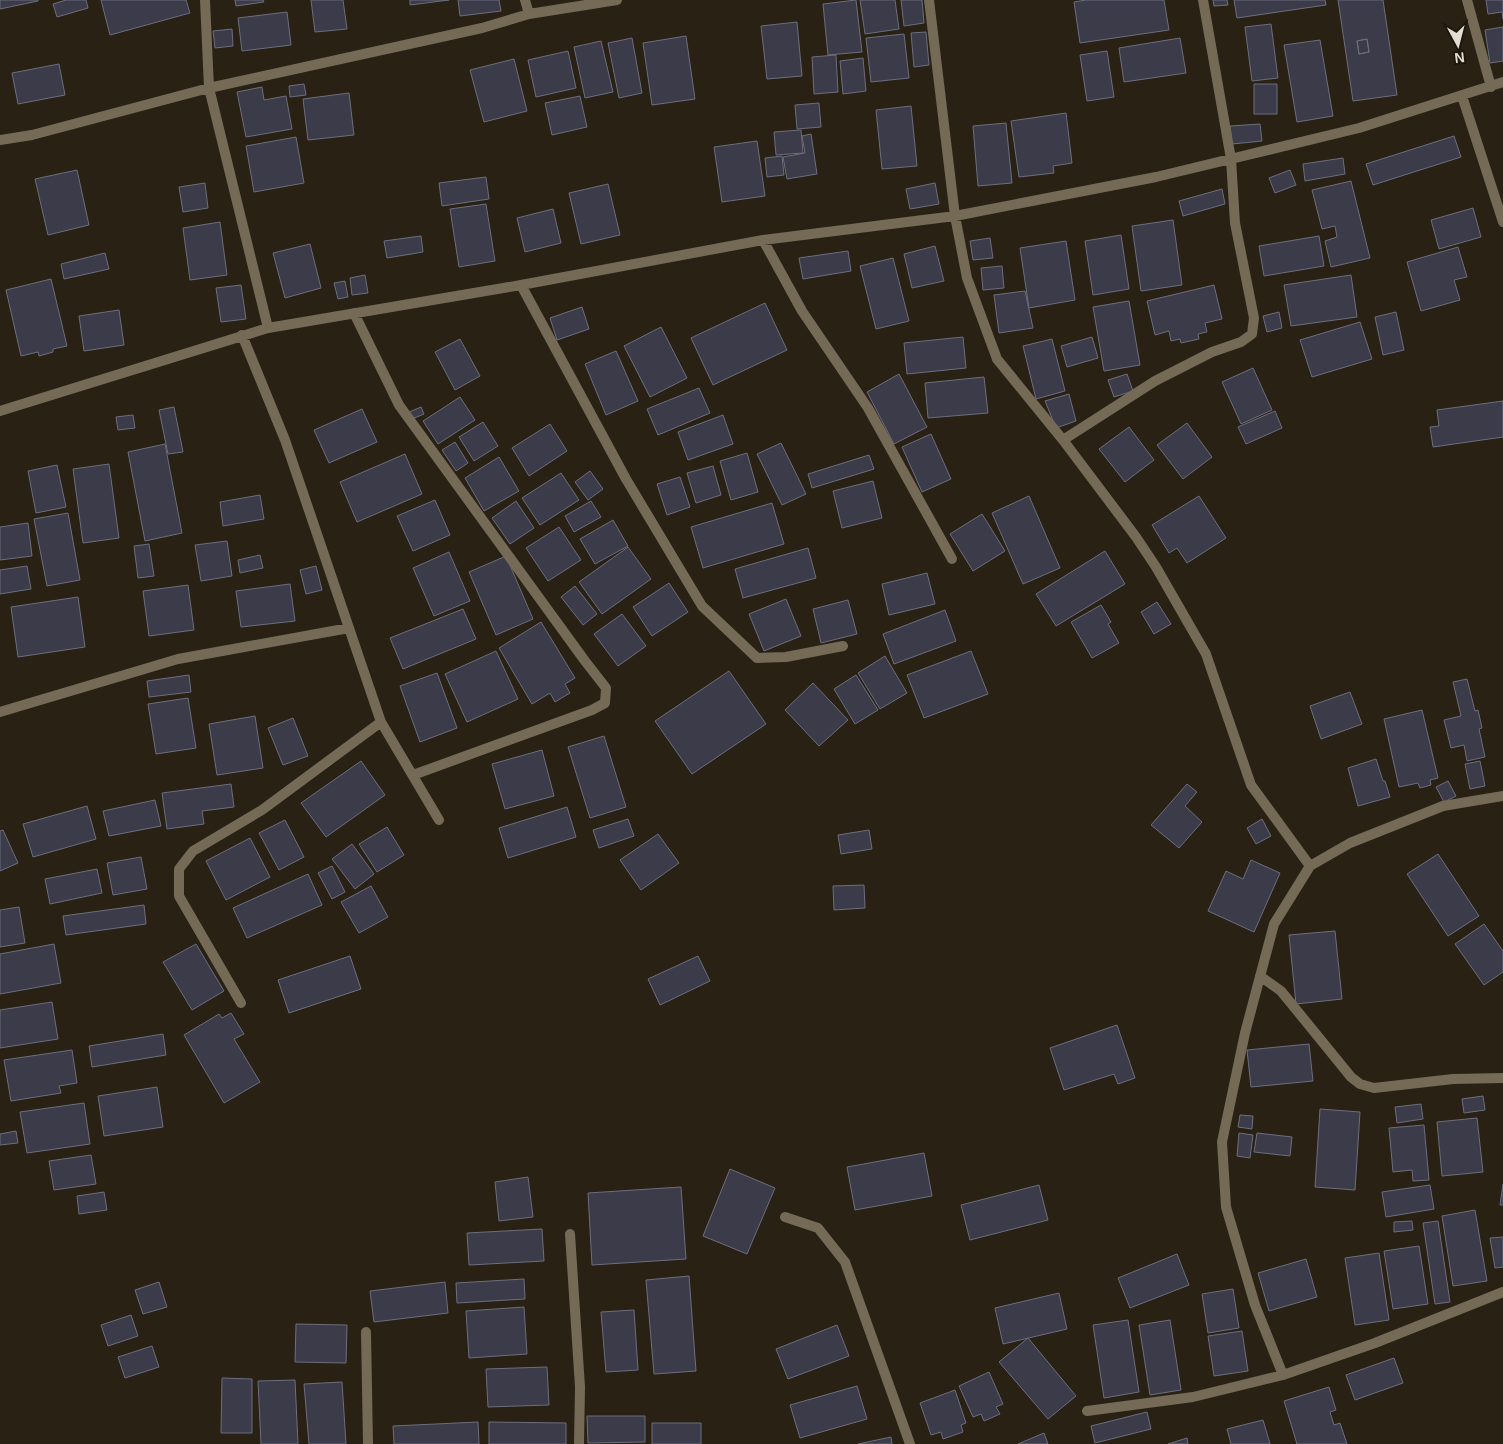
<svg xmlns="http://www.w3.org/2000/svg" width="1503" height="1444" viewBox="0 0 1503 1444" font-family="Helvetica,sans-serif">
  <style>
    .building { fill: #3b3b49; stroke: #6d6e7e; fill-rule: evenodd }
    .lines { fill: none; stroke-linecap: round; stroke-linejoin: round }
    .street { stroke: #746a56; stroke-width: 10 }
  </style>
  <rect width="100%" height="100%" fill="#282114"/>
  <path class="building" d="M0 0H38V1L0 9Z
    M66 0H86L88 8 57 17 53 4Z
    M101 0H186L190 13 110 35Z
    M235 0H263L264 2 236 6Z
    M311 0H343L347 29 315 32Z
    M410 0H449L410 5Z
    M458 0H499L501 11 460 16Z
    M856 0 862 52 828 55 823 4Z
    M860 0H895L899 29 865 34Z
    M901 0H922L924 23 904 26Z
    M1086 0H1164L1169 30 1080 43 1074 2Z
    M1213 0H1227L1228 5 1214 6Z
    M1234 0H1325L1326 5 1237 18Z
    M1338 0H1383L1397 95 1353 101ZM1367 39 1369 52 1359 54 1357 41Z
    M1486 0H1503V19L1502 12 1488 14Z
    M287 12 291 45 242 51 238 18Z
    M797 22 802 76 767 79 761 26Z
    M1271 24 1278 78 1252 81 1245 27Z
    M1503 27V61L1490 63 1485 30Z
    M232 29 233 46 215 48 213 31Z
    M926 32 929 65 914 67 911 33Z
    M904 34 909 78 871 82 866 38Z
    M686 36 695 99 652 105 643 43Z
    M632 38 642 93 619 98 608 43Z
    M1180 38 1186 73 1124 82 1119 48Z
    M1367 39 1369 52 1359 54 1357 41Z
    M1320 40 1333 116 1297 122 1284 45Z
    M601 41 613 92 585 98 574 47Z
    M568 51 576 88 536 97 528 60Z
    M1107 51 1114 97 1087 101 1080 55Z
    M836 55 838 92 814 94 812 57Z
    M863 58 866 91 843 94 840 61Z
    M514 59 527 111 484 122 470 70Z
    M59 64 65 95 18 104 12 73Z
    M304 84 306 95 290 97 289 86Z
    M1254 84H1277V114H1254Z
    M262 87 264 100 286 96 292 129 246 137 237 92Z
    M349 93 354 135 308 140 303 99Z
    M580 96 587 127 552 135 545 103Z
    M819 103 821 127 797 129 795 105Z
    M911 106 917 166 882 169 876 110Z
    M1066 113 1072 163 1053 166 1054 173 1019 177 1011 121Z
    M1006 123 1012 183 978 186 973 126Z
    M1260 124 1262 141 1232 144 1230 126Z
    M801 130 803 153 776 155 774 132Z
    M811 134 817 174 787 179 783 157 805 153 802 136Z
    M1454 136 1461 157 1373 185 1366 164Z
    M296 137 304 183 254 192 246 146Z
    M757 141 765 196 722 202 714 147Z
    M782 156 784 175 767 177 765 158Z
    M1343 158 1345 174 1305 181 1303 164Z
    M77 170 89 225 48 235 35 179Z
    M1290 170 1296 185 1275 193 1269 178Z
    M486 177 489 199 442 206 439 183Z
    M1351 181 1370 258 1331 267 1325 241 1337 237 1335 226 1322 229 1312 190Z
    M205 183 208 208 183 212 179 187Z
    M935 183 939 204 910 209 906 189Z
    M608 184 620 235 581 244 569 193Z
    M1222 189 1225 204 1183 216 1179 201Z
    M486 204 495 261 459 267 450 209Z
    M1473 208 1481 237 1439 249 1431 220Z
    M553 209 561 243 525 252 517 218Z
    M1173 220 1182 285 1141 291 1132 226Z
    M220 222 227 275 190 280 183 228Z
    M1121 235 1129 289 1093 295 1085 241Z
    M421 236 423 252 387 258 384 241Z
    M1319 236 1324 266 1264 276 1259 246Z
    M990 238 993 258 973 260 970 241Z
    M1066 241 1075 300 1029 308 1020 248Z
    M310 244 321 288 285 298 273 253Z
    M935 246 944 281 912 288 904 254Z
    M1458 247 1467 277 1454 280 1460 300 1421 311 1407 262Z
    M848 251 851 271 803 279 799 258Z
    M105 253 109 269 64 279 61 264Z
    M893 258 909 321 876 329 860 266Z
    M1002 266 1004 288 983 290 981 268Z
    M365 275 368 293 352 295 350 278Z
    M1351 275 1357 317 1291 326 1284 285Z
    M51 279 67 346 53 349V352L39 356 38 352 21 356 6 290Z
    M345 281 348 297 338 299 334 283Z
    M241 285 246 319 221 322 216 288Z
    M1214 285 1222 319 1205 323 1207 332 1198 334 1199 339 1181 343 1180 339 1171 341 1169 331 1155 335 1147 301Z
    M1025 291 1033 328 999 333 994 295Z
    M1129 301 1140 365 1104 371 1093 307Z
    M765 303 787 350 713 385 691 338Z
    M582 307 589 329 557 340 550 318Z
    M119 310 124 345 84 351 79 316Z
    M1279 312 1282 328 1267 332 1263 316Z
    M1396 312 1404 350 1383 355 1375 317Z
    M1360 322 1372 359 1312 377 1300 340Z
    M661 327 687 378 650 397 624 346Z
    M963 337 966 368 907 374 904 343Z
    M1092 337 1098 358 1067 367 1061 346Z
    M460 339 480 376 455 390 435 352Z
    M1052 339 1065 391 1036 399 1023 346Z
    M616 351 638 401 606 415 585 364Z
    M1253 368 1272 410 1241 424 1222 382Z
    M899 374 927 427 894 444 867 392Z
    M1127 374 1133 391 1114 397 1108 380Z
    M984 377 988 413 928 418 925 383Z
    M699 388 710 413 658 435 647 409Z
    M1069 394 1076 421 1056 428 1045 401Z
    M460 397 475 420 438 444 423 421Z
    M1503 401V437L1433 447 1430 427 1439 426 1437 410Z
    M174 407 183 452 168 454 159 410Z
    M421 407 424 414 412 419 409 412Z
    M362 409 377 442 329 463 314 430Z
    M1275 411 1282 428 1246 444 1238 427Z
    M133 415 135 428 118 430 116 417Z
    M723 415 733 444 688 460 678 432Z
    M483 422 498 446 474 461 459 437Z
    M1187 423 1212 457 1183 479 1157 445Z
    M550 424 567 451 529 476 512 448Z
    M1129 427 1154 460 1125 482 1099 449Z
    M931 434 951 479 922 492 902 447Z
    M455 442 468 463 456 471 442 450Z
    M781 443 806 494 782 505 757 454Z
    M165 444 182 533 145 541 128 452Z
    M747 453 758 492 731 500 720 461Z
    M405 454 422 494 357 522 340 482Z
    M869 455 874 469 812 488 808 474Z
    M499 457 519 491 484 511 465 478Z
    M109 464 119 538 83 543 73 469Z
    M57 465 66 507 36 513 28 471Z
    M713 466 721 495 696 503 687 473Z
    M590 471 603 489 588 500 575 482Z
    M561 473 579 500 540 525 522 498Z
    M680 477 690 507 667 515 657 484Z
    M873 481 882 518 842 528 833 491Z
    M260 495 264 519 223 526 220 502Z
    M1029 496 1060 568 1023 584 992 513Z
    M1199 496 1226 538 1187 563 1177 548 1169 553 1152 525Z
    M435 500 450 535 413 551 397 516Z
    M516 501 534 528 510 544 492 518Z
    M591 501 601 517 574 532 565 516Z
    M772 503 784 544 703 568 691 527Z
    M68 513 80 580 47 586 34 519Z
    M982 514 1005 551 973 571 950 534Z
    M613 520 628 546 595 564 580 539Z
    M28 523 32 556 0 560V527Z
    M559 527 581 560 548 581 526 548Z
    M227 541 232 576 201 581 195 545Z
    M149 544 154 576 138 578 134 546Z
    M628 547 651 579 602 614 579 582Z
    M808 548 816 578 743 598 735 569Z
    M1105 551 1125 584 1056 626 1036 594Z
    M449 552 470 601 434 616 413 568Z
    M260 555 263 568 240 573 238 560Z
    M506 556 533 619 496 635 469 572Z
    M27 566 31 589 0 594V570Z
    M316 566 322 590 306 594 300 570Z
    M927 573 935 604 889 615 882 584Z
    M669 583 688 612 652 636 633 607Z
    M290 584 295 621 241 627 236 591Z
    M188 585 194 630 149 636 143 591Z
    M575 586 597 614 583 625 561 597Z
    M78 597 85 647 18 657 11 607Z
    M786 599 801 636 764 651 749 614Z
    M848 600 857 634 821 643 813 609Z
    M1157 602 1171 624 1154 634 1141 612Z
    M1101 605 1111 622 1108 624 1119 643 1092 658 1071 622Z
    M463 609 476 639 403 669 390 638Z
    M945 610 956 641 894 664 883 634Z
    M622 614 646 646 618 666 594 634Z
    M541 622 575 678 565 684 570 693 555 702 550 693 532 704 499 648Z
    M496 651 518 699 467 722 445 674Z
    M971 651 988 694 924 718 907 675Z
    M885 656 907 693 880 709 858 673Z
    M729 671 766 724 692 774 655 721Z
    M437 673 457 728 420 742 400 686Z
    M189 675 191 692 149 697 147 681Z
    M856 675 878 710 855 724 834 689Z
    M1467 679 1475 711 1478 710 1482 728 1479 729 1485 757 1467 761 1464 745 1451 748 1444 720 1461 716 1453 682Z
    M813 683 848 720 819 746 785 710Z
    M1350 692 1362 724 1321 739 1310 706Z
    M188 698 196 748 156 754 148 704Z
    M1422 710 1438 778 1430 780 1431 785 1420 788 1418 783 1399 787 1384 719Z
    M255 716 263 768 217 775 209 724Z
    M293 718 308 756 283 765 268 728Z
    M604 736 626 807 590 818 568 747Z
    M542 750 554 796 505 809 492 764Z
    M1376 759 1383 781H1385L1390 797 1358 806 1348 768Z
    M361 761 385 795 326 837 301 803Z
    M1480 761 1485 786 1470 789 1465 764Z
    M1448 781 1456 796 1444 802 1436 787Z
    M231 784 234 807 202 811 204 824 167 829 162 793Z
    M1187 784 1197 792 1185 806 1202 822 1179 848 1151 825Z
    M155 800 161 826 109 836 103 811Z
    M87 806 96 839 33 857 23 824Z
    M567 807 576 837 508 858 499 828Z
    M628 819 634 836 599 848 593 830Z
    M1262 819 1271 836 1256 844 1247 828Z
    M285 820 304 857 279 870 259 833Z
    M387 827 404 855 377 872 359 844Z
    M3 830 18 863 0 871V831Z
    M869 830 872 849 841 854 838 835Z
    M658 834 679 863 641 890 620 860Z
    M250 838 270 877 226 900 206 861Z
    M352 844 374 874 355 889 332 859Z
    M1438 854 1479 916 1448 936 1407 874Z
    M141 857 147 889 113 895 107 863Z
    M1251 860 1280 873 1254 932 1208 911 1226 871 1243 879Z
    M332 866 345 892 332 899 318 873Z
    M97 869 102 893 50 904 45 879Z
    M308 874 322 905 247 938 233 908Z
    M864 885 865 908 834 910 833 886Z
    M371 886 388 917 359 933 341 902Z
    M144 905 146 924 66 935 63 916Z
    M19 907 25 943 0 947V910Z
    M1484 924 1503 951V972L1484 985 1455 944Z
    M1335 931 1342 999 1296 1004 1289 935Z
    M54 944 61 983 0 994V954Z
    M196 944 224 991 192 1010 163 962Z
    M350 956 361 989 289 1013 278 980Z
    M698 956 710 981 660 1005 648 979Z
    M52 1002 58 1039 0 1048V1010Z
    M231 1013 244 1034 234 1039 260 1082 224 1103 184 1035 219 1014 222 1018Z
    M1117 1025 1135 1078 1118 1084 1114 1074 1064 1090 1050 1048Z
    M163 1034 166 1055 92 1067 89 1046Z
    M1309 1044 1313 1081 1251 1087 1247 1050Z
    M72 1050 77 1083 59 1086 61 1093 11 1101 4 1060Z
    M157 1087 163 1127 104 1136 98 1096Z
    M1483 1096 1485 1110 1464 1113 1462 1099Z
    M84 1103 90 1144 27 1153 20 1112Z
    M1421 1104 1423 1119 1397 1123 1395 1107Z
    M1320 1109 1360 1112 1355 1190 1315 1187Z
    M1240 1115 1253 1116 1252 1129 1238 1127Z
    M1477 1118 1483 1172 1442 1176 1437 1122Z
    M1424 1125 1429 1180 1413 1181 1412 1170 1393 1172 1389 1128Z
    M16 1131 18 1143 0 1145V1134Z
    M1239 1133 1253 1135 1250 1158 1237 1156Z
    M1257 1133 1292 1137 1290 1156 1254 1152Z
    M924 1153 932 1196 855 1210 847 1167Z
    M91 1155 96 1184 54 1190 49 1161Z
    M730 1169 775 1188 747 1254 703 1236Z
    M528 1177 533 1217 499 1221 495 1182Z
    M1503 1184V1205H1500Z
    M1039 1185 1048 1220 970 1240 961 1205Z
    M1430 1185 1434 1209 1386 1217 1382 1192Z
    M681 1187 686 1259 592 1265 588 1193Z
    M104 1192 107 1210 79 1214 77 1196Z
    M1475 1210 1487 1281 1453 1286 1442 1216Z
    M1412 1221 1413 1230 1394 1232V1222Z
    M1438 1221 1450 1302 1435 1304 1423 1223Z
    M542 1229 544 1261 469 1265 467 1233Z
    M1503 1237V1267L1495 1268 1490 1238Z
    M1419 1246 1428 1304 1393 1309 1384 1251Z
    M1379 1253 1389 1320 1355 1325 1345 1258Z
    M1177 1254 1189 1285 1130 1308 1118 1278Z
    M1306 1259 1317 1297 1269 1311 1258 1273Z
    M689 1276 696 1371 654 1374 646 1280Z
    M524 1279 525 1299 457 1303 456 1283Z
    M159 1282 167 1307 143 1314 135 1290Z
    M445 1282 448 1313 374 1322 370 1291Z
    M1233 1289 1239 1328 1208 1333 1202 1294Z
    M1059 1293 1067 1329 1003 1344 995 1308Z
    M524 1307 527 1354 469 1358 466 1311Z
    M634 1310 638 1370 606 1372 601 1312Z
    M131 1315 138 1336 108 1346 101 1325Z
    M1128 1320 1139 1392 1104 1398 1093 1325Z
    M1170 1320 1181 1390 1150 1395 1139 1325Z
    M296 1324 347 1325 346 1363 295 1362Z
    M837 1325 849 1356 788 1379 776 1349Z
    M1242 1331 1248 1371 1214 1376 1208 1336Z
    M1028 1338 1076 1396 1048 1419 999 1362Z
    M152 1346 159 1367 125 1378 118 1357Z
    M1394 1358 1403 1383 1355 1400 1346 1375Z
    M547 1367 549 1405 488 1407 486 1369Z
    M989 1372 1003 1404 996 1407 1000 1414 984 1421 981 1414 973 1417 959 1386Z
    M222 1378 252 1379V1433H221Z
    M295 1380 298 1444H261L258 1381Z
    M342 1382 346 1444H309L304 1384Z
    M857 1386 867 1419 800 1438 790 1405Z
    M1329 1387 1336 1410 1330 1412 1334 1425 1340 1423 1347 1444H1297L1284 1401Z
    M955 1390 966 1423 961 1425 963 1432 943 1439 941 1432 931 1435 920 1403Z
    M1147 1412 1151 1429 1095 1443 1091 1426Z
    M587 1416H645V1442L588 1443Z
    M1263 1420 1270 1444H1231L1227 1429Z
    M478 1422 479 1444H394L393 1426Z
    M489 1422 566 1423V1444H489Z
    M652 1423H701V1444H652Z
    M1044 1433 1048 1444H1018Z
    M891 1437 892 1444H858Z
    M1187 1438 1188 1444H1168Z"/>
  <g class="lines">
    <path class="street" d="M205 0 209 88 268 328
      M525 0 529 14
      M929 0 955 216 967 278 997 359 1063 440 1136 537 1156 567 1206 654 1251 785 1310 866
      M1467 0 1491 87
      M1462 96 1503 222
      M0 140 32 135 209 88 482 28 529 14 617 0
      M763 240 802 311 868 408 952 559
      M521 285 626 479 702 606 757 658 786 657 843 646
      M354 313 399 405 585 661 606 688 605 703 592 710 413 775
      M242 335 285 440 381 722 439 820
      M0 411 268 328 521 285 763 240 955 216 1156 177 1359 128 1503 82
      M1063 440 1155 381 1212 352 1241 342 1252 334 1254 318 1235 223 1231 159 1203 0
      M0 712 178 659 349 628
      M1260 976 1281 991 1351 1077 1360 1084 1374 1088 1453 1079 1503 1078
      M241 1003 179 896V869L193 851 262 810 381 722
      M785 1217 818 1228 845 1262 910 1444
      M570 1234 580 1387 579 1444
      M366 1332 368 1444
      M1283 1375 1255 1305 1226 1207 1222 1142 1245 1033 1274 924 1310 866 1350 843 1443 806 1503 796
      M1087 1411 1193 1397 1283 1375 1375 1343 1503 1292"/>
  </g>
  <g transform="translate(1458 45) rotate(173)" stroke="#1e180b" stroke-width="4" paint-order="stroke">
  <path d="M0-4L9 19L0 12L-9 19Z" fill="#e2ded6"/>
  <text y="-8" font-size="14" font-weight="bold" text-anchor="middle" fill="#e2ded6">N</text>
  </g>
</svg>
